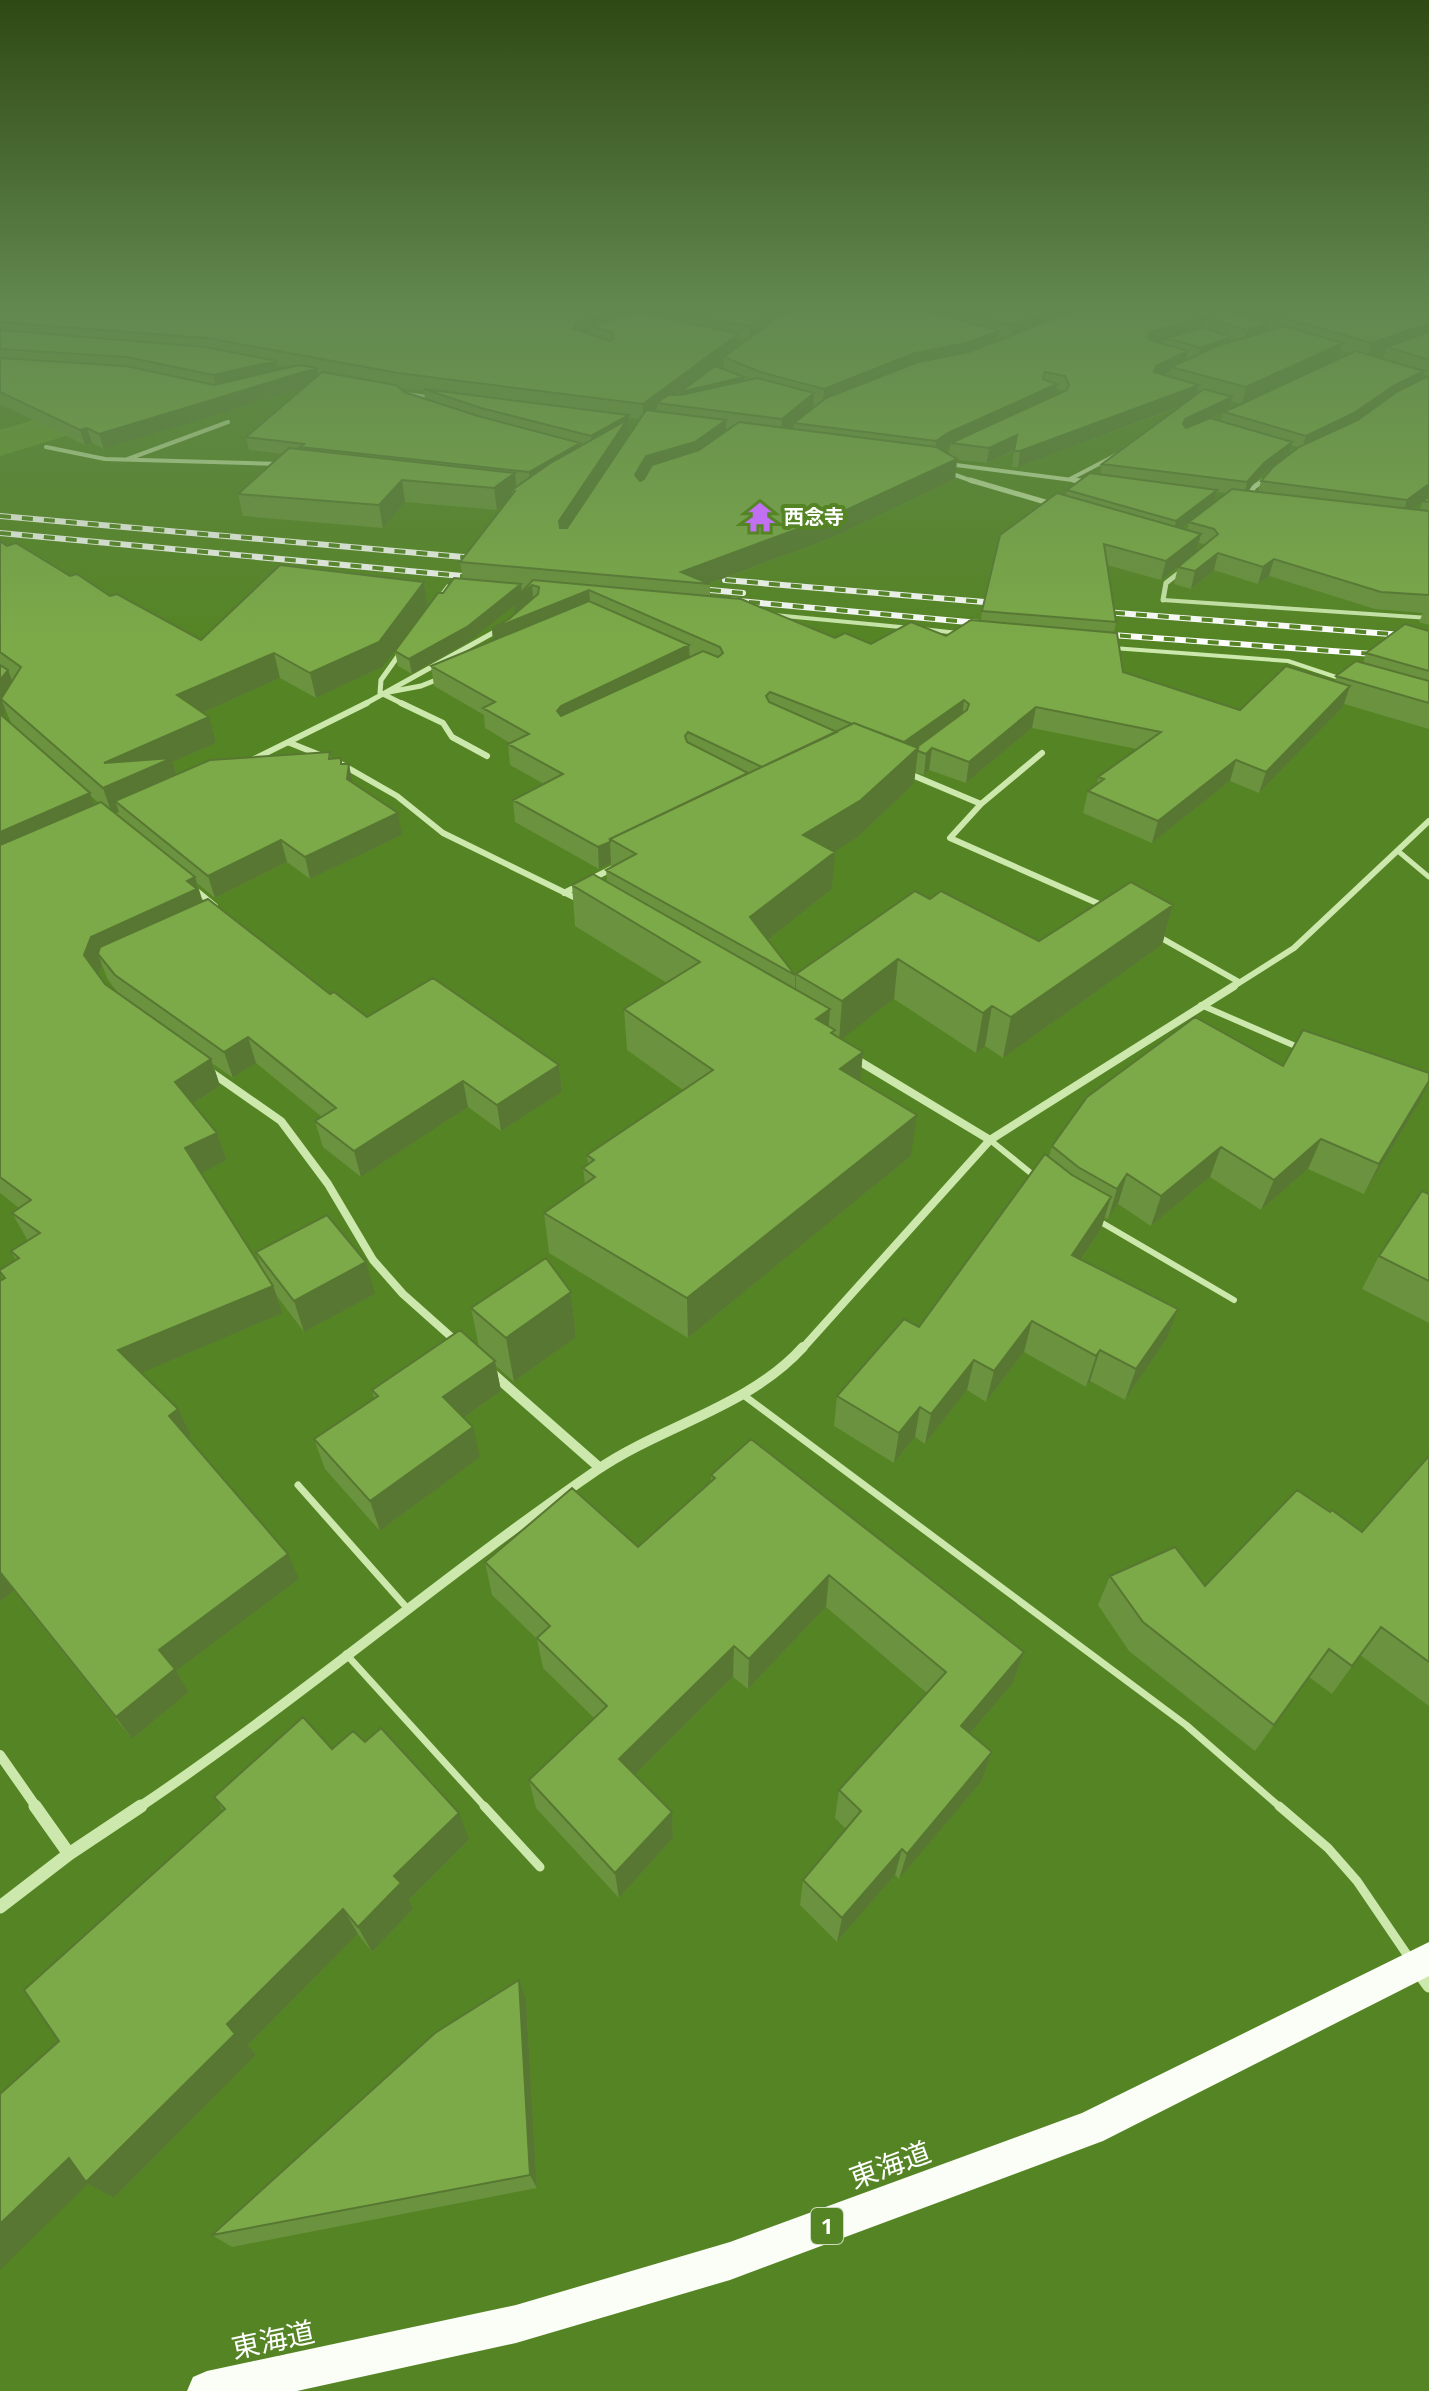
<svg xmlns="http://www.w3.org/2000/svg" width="1429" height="2391" viewBox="0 0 1429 2391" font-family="'Open Sans','Noto Sans JP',sans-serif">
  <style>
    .green { fill: #689b2e }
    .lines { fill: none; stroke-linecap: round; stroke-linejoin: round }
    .service-far4 { stroke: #cce8ac; stroke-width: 4 }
    .service-far3 { stroke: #cce8ac; stroke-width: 5 }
    .service-far2 { stroke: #cce8ac; stroke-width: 6 }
    .service-far1 { stroke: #cce8ac; stroke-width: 7 }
    .service { stroke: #cce8ac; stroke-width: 9 }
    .minor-far5 { stroke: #cce8ac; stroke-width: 4 }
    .minor-far4 { stroke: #cce8ac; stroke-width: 5 }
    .minor-far3 { stroke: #cce8ac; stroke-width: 6 }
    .minor-far2 { stroke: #cce8ac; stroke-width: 8 }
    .minor-far1 { stroke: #cce8ac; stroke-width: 10 }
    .minor { stroke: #cce8ac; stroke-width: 13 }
    .trunk { fill: #fafef7; fill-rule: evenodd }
    .rail-casing { stroke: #fff; stroke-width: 6 }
    .rail { stroke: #558424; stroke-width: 4; stroke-dasharray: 11; stroke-linecap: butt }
    .wall { fill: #6b923e; fill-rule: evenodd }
    .shaded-wall { fill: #577732 }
    .building { fill: #7caa48; stroke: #577732; stroke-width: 2 }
    .labels { text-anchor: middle; stroke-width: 8; stroke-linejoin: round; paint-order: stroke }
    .far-poi-label { font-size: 20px; font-weight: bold; fill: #fff; stroke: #558424; text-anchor: start }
    .shield { fill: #558424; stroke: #ccdabd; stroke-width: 2 }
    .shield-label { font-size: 22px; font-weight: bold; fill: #fff }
    .near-street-label { font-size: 28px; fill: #fff; stroke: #558424 }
  </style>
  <rect width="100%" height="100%" fill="#558424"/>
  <path class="green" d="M78 407 128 417 0 456V430Z"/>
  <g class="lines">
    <path class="service-far4" d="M1163 600 1429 618
      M774 615 911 628
      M922 629 958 633
      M1113 648 1288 661 1342 679"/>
    <path class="service-far3" d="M1398 851 1429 877"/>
    <path class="service-far2" d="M1201 1005 1300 1048
      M990 1140 1037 1178
      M1099 1221 1234 1300"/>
    <path class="service-far1" d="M742 1394 1186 1725 1281 1808
      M298 1485 407 1608
      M346 1654 486 1808"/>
    <path class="service" d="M484 1806 540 1867
      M1279 1806 1328 1848 1357 1881 1410 1959"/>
    <path class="minor-far5" d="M405 394 435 398
      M46 447 105 459 281 464
      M128 459 228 422
      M948 464 1088 482
      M947 472 975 482
      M1070 479 1118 454
      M1261 482 1268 477"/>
    <path class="minor-far4" d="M970 480 1052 504
      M1073 480 1089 482
      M1247 499 1254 487 1264 480
      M439 599 448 587
      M1163 600 1166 583 1184 569
      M389 692 421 686 441 678
      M380 693 381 680 403 649
      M381 693 405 705
      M363 705 500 629"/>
    <path class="minor-far3" d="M401 703 443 723 452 737 487 756
      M290 743 325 757
      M250 761 367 703
      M341 764 397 796 443 833 582 901
      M905 772 981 804 950 838 1106 907
      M981 804 1042 753
      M192 887 215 906
      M564 893 613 868
      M1156 935 1239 982
      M1231 988 1294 948 1429 821"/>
    <path class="minor-far2" d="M854 1058 990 1140
      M208 1070 281 1121 328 1184 373 1260 403 1294 458 1343
      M802 1349 990 1140 1234 986"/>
    <path class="minor-far1" d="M492 1373 600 1468
      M0 1755 37 1808
      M138 1808C296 1702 440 1578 597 1470 663 1425 749 1407 803 1347"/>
    <path class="minor" d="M35 1806 69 1854
      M0 1907 69 1854 141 1806
      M1418 1971 1429 1986"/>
    <path class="trunk" d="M1429 1942V1976L1103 2141 730 2280 516 2343 297 2391H187L193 2377 207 2371 516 2305 730 2242 1082 2113Z"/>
    <g class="rail-casing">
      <path id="rail" d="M0 516 486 559
        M0 533 484 578
        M725 580 1008 604
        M688 588 743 593
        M727 600 990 624
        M1092 611 1429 637
        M1098 634 1429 658"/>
    </g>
    <use href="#rail" class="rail"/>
  </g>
  <path class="wall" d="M0 306H1429V376L1423 374 1421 380 1429 376V625L1419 622 1423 613 1375 609 1269 576 1258 584 1214 570 1191 589 1174 584 1178 567 1161 580 1107 565 1116 622 1114 632 1123 672 1240 710 1335 682 1336 676 1363 663 1366 653 1429 631V729L1344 704 1343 707 1259 793 1230 781 1152 843 1083 813 1088 791 1097 785 1098 777 1137 749 1032 728 966 783 929 770 924 775 915 772 914 784 858 837 834 852 832 889 768 940 795 975V989H796V974L930 899 1039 941 1173 905 1162 945 1003 1058 985 1046 976 1053 894 999 841 1039 863 1052 860 1080 911 1156 688 1338 549 1253 544 1213 585 1184 583 1168 588 1165 587 1155 683 1090 627 1050 624 1009 667 983 575 926 572 885 607 881 606 870 611 867V863L599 869 515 822 513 800 544 784 510 765 508 744 510 743 485 728 484 715 434 686 431 666 493 640 492 629 509 619 515 615 514 606 469 642 412 674 398 666 395 651 443 593 463 579 460 562 505 504 497 510 405 502 383 528 243 516 238 494 282 454 249 450 246 437 303 388 104 449 92 443 85 445 2 405 0 406ZM624 311 632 314 624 316ZM738 338 747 340 738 346ZM1341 350 1353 353 1338 359ZM1386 351 1383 359 1372 356 1381 353ZM724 359V369L694 381ZM277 365 290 367 278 370ZM399 388 424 391 425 399 404 392ZM1056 389 1063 391V392L1055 396ZM1231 401 1241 404 1229 409ZM1182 406 1102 464 1100 475 1067 490 1066 496 982 611 981 621 946 636 871 644 835 638 710 597V584H709L831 538 955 479 957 460 987 463 1014 451 1012 467H1018ZM1223 413 1221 422 1211 419ZM630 418 640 419 628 437V429L630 428ZM1292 445 1299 448 1261 481 1258 492 1248 490 1260 476 1289 455ZM950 446 949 454 943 451 946 448ZM1217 492 1226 493 1214 502ZM1425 499 1423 501 1420 510 1411 509ZM1189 523 1187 530 1181 529ZM1199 543 1205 544 1196 552Z
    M0 541 110 596 201 640 424 582 428 606 383 667 316 698 280 678 202 713 216 743 173 762 177 774 330 752 331 759 342 764 352 783 402 835 310 879 287 862 215 898 197 883 203 902 330 994 367 1017 559 1065 562 1092 501 1131 468 1107 361 1177 323 1147 315 1121 322 1117 256 1063 233 1078 213 1064 220 1086 193 1104 217 1133 227 1160 201 1173 261 1267 256 1252 375 1294 304 1332 277 1296 283 1313 141 1373 191 1436 188 1438 299 1579 176 1671 189 1692 132 1739 14 1591 0 1602 3 1279 0 1273V1270L16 1260 11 1251 28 1241 12 1213 19 1208 0 1193ZM6 711 11 723 2 716ZM91 796 99 803 94 805ZM102 965 108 980 119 994 105 984 98 975Z
    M1283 1066 1418 1105 1364 1194 1308 1169 1261 1210 1210 1177 1151 1226 1118 1204 1108 1219 1105 1217 1101 1229 1081 1260 1166 1340 1125 1400 1090 1381 1086 1387 1024 1352 986 1402 967 1390 925 1444 915 1437 894 1463 834 1426 837 1396 919 1327 1049 1157 1052 1146Z
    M1429 1194V1323L1362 1289 1379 1256Z
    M571 1292 576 1337 514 1382 496 1366 501 1391 464 1418 480 1457 380 1531 325 1469 314 1439 374 1398 372 1390 479 1347 471 1308Z
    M1429 1456V1706L1360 1655 1332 1694 1309 1677 1255 1751 1129 1651 1098 1605 1110 1576 1205 1586 1330 1512 1362 1532Z
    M711 1475 1024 1652 1013 1683 970 1734 992 1752 982 1781 899 1879 895 1875 837 1942 800 1905 803 1880 846 1829 835 1818 839 1790 927 1693 826 1607 748 1689 733 1677 635 1775 672 1812 673 1838 619 1898 536 1808 529 1780 594 1718 543 1668 537 1639 492 1595 485 1562 638 1547 711 1481Z
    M332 1749 469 1840 409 1900 413 1909 372 1952 358 1934 248 2045 256 2055 114 2198 88 2184 59 2041 223 1811 214 1797Z
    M526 1999 537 2188 232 2247 212 2235Z"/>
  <path class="shaded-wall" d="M779 306H820L749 340V326L774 308Z
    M935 306H968L951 309V313L933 320 932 312Z
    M1062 306H1103L1011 339 1013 325Z
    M623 307 624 321 592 326V331L577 336 573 328 576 322Z
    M1203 317 1200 331 1167 338V340L1147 346V336L1150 332Z
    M1268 323 1265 337 1243 344 1247 330Z
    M1429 323 1427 336 1387 347 1386 351 1368 358 1372 343Z
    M999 331 997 345 823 404 824 389 915 353Z
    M738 334V348L724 357V359L680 392 744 377V390L680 404V392L664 404 657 403V409L643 419V404Z
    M1231 337 1228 348 1197 360 1200 348Z
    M1343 343 1338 359 1242 404 1246 387Z
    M1188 351 1185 366 1171 367 1170 372 1153 380 1156 366Z
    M277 361 279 375 217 390 213 375Z
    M317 368 320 383 104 449 99 434Z
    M1424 371 1420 383 1350 426 1302 449 1306 436 1393 386Z
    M1045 372 1042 391 1057 384 1055 399 951 443 950 446 935 457 936 441Z
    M1199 385 1196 400 1018 467 1020 451Z
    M814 393 813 411 794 423V427L781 437 782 419Z
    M1232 397 1229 410 1182 432 1183 424 1185 419Z
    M629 415 630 428 628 429V440L560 542 559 521 592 449 591 436Z
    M726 420V440L636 496 635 475 646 456Z
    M87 428 92 443 85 445 80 430Z
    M1017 435 1014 450 987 463 989 448Z
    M1292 442 1289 455 1260 476 1244 496 1247 482 1264 463Z
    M580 443V456L530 485 529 472Z
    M957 459 955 479 831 538 708 584 681 572Z
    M515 473 517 495 515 491 512 490V498L497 510 494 488Z
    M402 480 405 502 383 528 379 505Z
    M1429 484V497L1402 516 1407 500Z
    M1217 490 1214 503 1173 535 1176 521Z
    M1201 534 1196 553 1161 580 1166 561Z
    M1218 553 1214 570 1191 589 1195 571Z
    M1274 559 1269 576 1258 584 1263 567Z
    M424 582 428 606 383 667 316 698 310 673Z
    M521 584 522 594 532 585 534 605 589 590 591 610 494 649 492 629 515 620 514 606 469 642 412 674 409 659Z
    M689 645 690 665 562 727 557 711 561 706Z
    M274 653 280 678 184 721 177 695Z
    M8 670 18 696 1 699 6 711 0 719V680Z
    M1350 686 1343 707 1259 793 1266 772Z
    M964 700 962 720 918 751 914 784 858 837 801 873 803 835 902 744Z
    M1036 707 1032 728 966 783 969 762Z
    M209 717 216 743 173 762 180 785 115 801 119 812 112 814 103 788 104 763Z
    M932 748 929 770 924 775 926 754Z
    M1236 760 1230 781 1152 843 1158 821Z
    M349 764 353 786 347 779Z
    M90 793 100 820 0 863V832Z
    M398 813 402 835 310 879 305 857Z
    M281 840 287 862 215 898 208 876Z
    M610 842 611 863 599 869 598 847Z
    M835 852 832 889 753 952 750 917Z
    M195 877 203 904 98 954 102 965 95 982 84 955 91 937Z
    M1173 905 1162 945 1003 1058 1011 1017Z
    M898 959 894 999 839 1041 842 1001Z
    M992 1006 985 1046 976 1053 983 1013Z
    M830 1009 827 1050 816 1019Z
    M248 1037 256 1063 233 1078 224 1052Z
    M863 1052 859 1093 840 1069Z
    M211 1059 220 1086 185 1109 175 1082Z
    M559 1065 562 1092 501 1131 497 1105Z
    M463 1081 468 1107 361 1177 354 1151Z
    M1429 1081 1418 1105 1364 1194 1379 1164Z
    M917 1115 911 1156 688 1338 687 1298Z
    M217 1133 227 1160 196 1176 185 1148Z
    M1321 1139 1308 1169 1261 1210 1274 1180Z
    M1221 1147 1210 1177 1151 1226 1161 1196Z
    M1127 1174 1118 1204 1108 1219 1117 1189Z
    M1111 1197 1101 1229 1063 1287 1072 1255Z
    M366 1262 375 1294 304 1332 294 1301Z
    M273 1286 283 1313 132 1377 118 1350Z
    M571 1292 576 1337 514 1382 506 1338Z
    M1178 1309 1166 1340 1125 1400 1136 1369Z
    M1032 1321 1024 1352 986 1402 994 1371Z
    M1100 1350 1090 1381 1086 1387 1096 1356Z
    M974 1360 967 1390 925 1444 931 1414Z
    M495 1361 501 1391 450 1428 443 1397Z
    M920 1407 915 1437 894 1463 899 1433Z
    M178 1409 191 1436 182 1442 169 1416Z
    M473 1427 480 1457 380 1531 370 1501Z
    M288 1554 299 1579 176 1671 189 1692 132 1739 116 1717 159 1650Z
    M0 1573 14 1591 0 1602Z
    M829 1575 826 1607 748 1689 749 1659Z
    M734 1646 733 1677 623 1787 619 1759Z
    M1024 1652 1013 1683 952 1755 961 1726Z
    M992 1752 982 1781 899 1879 907 1854Z
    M672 1812 673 1838 619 1898 615 1873Z
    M459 1813 469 1840 409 1900 413 1909 372 1952 358 1927 394 1876Z
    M902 1849 895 1875 837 1942 842 1918Z
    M343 1909 358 1934 248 2045 256 2055 114 2198 88 2184 0 2270V2224L69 2158 227 2024Z
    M519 1980 526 1999 537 2188 530 2175Z"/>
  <path class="building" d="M0 306H620L623 307 576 322 573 328 609 341 614 339 613 333 592 326 640 311 738 334 643 404 398 373 207 338 0 322Z
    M656 306H779L774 308 749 326 703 318Z
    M808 306H935L932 312 999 331 966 343 915 353 824 389 760 372 724 357 779 316Z
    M959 306H1062L1013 325 951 309Z
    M1086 306H1210L1268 323 1247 330 1203 317 1150 332 1147 336 1150 340 1188 351 1156 366 1154 372 1199 385 1020 451H1014L1017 435 989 448 951 443 1067 390 1069 385 1065 376 1045 372 1043 379 1057 384 948 433 936 441 794 423 826 398 918 362 969 352Z
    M1243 306H1429V323L1372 343Z
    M1284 326 1343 343 1246 387 1171 367 1217 346Z
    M1203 328 1231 337 1200 348 1167 338Z
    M0 330 205 347 277 361 213 375 127 357 0 349Z
    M1429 332V360L1387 347Z
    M1356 351 1424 371 1393 386 1354 413 1306 436 1224 412Z
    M0 358 126 366 214 385 299 365 317 368 99 434 87 428 80 430 0 392Z
    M715 366 744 377 680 392Z
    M322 372 396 385 404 392 478 416 580 443 529 472 300 447 304 444 246 437Z
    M1429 376V484L1407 500 1261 481 1273 467 1299 447 1358 420 1398 391Z
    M757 378 814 393 782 419 657 403 668 395H681Z
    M424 389 629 415 591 436 481 408Z
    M1204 389 1232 397 1185 419 1183 424 1186 428 1210 418 1292 442 1264 463 1247 482 1102 464Z
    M646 410 726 420 695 442 646 456 635 475 640 481 644 479 652 465 699 450 739 422 936 447 957 459 833 516 681 572 710 584 460 562 515 491 512 490 549 464 627 420 559 521 560 528H567Z
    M289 448 515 473 494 488 402 480 379 505 238 494Z
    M1090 473 1217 490 1176 521 1067 490Z
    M1232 489 1429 511V595L1381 592 1274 559 1263 567 1218 553 1195 571 1178 567 1218 534 1214 529 1189 522Z
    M1057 493 1201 534 1166 561 1104 544 1116 622 982 611 1000 535Z
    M1429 496V502L1423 501Z
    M0 541 7 546 16 543 70 576 77 574 110 596 117 594 201 640 280 565 424 582 379 642 310 673 274 653 177 695 209 717 104 763 172 758 103 788 1 699 21 667 0 652Z
    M454 578 521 584 467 627 409 659 395 651 438 593H443Z
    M533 580 741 599 835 638 845 633 871 644 911 622 946 636 971 620 1117 633 1123 672 1240 710 1286 666 1350 686 1266 772 1236 760 1158 821 1088 791 1104 779 1098 777 1161 732 1036 707 969 762 932 748 926 754 918 751 917 747 967 710 969 704 964 700 904 742 854 723 852 724 770 692 766 696 769 702 837 732 762 767 688 732 685 736 687 742 748 773 610 839V842L598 847 513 800 563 774 508 744 529 734 483 708 495 702 431 666 589 601 689 645 561 706 557 711 561 716 703 651 718 657 723 653 720 647 589 590 492 629 509 619 538 594 539 587 532 585 513 601Z
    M1405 624 1429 631V671L1366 653Z
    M1356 661 1429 681V703L1336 676Z
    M0 665 8 670 0 680Z
    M0 714 90 793 0 832Z
    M854 723 918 748 861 800 803 835 835 852 750 917 795 975 606 870 636 854 610 839Z
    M330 752 329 759 341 758V764H349L347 779 398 813 305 857 281 840 208 876 115 801 210 760Z
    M101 802 195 877 187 881 197 889 91 937 84 955 105 984 211 1059 175 1082 217 1133 185 1148 273 1286 118 1350 178 1409 169 1416 288 1554 159 1650 175 1669 116 1717 0 1572V1281L5 1278 0 1272V1270L19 1258 11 1251 40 1233 12 1213 31 1200 0 1177V845Z
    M593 874 830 1009 816 1019 835 1030 831 1033 863 1052 840 1069 917 1115 687 1298 544 1213 595 1177 583 1168 594 1160 587 1155 713 1070 624 1009 700 962 572 885Z
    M1131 882 1173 905 1011 1017 992 1006 983 1013 898 959 842 1001 796 974 915 891 930 899 941 891 1039 941Z
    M208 899 330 994 334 992 367 1017 433 978 559 1065 497 1105 463 1081 354 1151 315 1121 336 1108 248 1037 224 1052 115 975 98 954 100 947Z
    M1195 1017 1283 1066 1303 1030 1429 1073V1081L1379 1164 1321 1139 1274 1180 1221 1147 1161 1196 1127 1174 1117 1189 1078 1167 1052 1146 1087 1097Z
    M1045 1154 1072 1175 1111 1197 1072 1255 1178 1309 1136 1369 1100 1350 1096 1356 1032 1321 994 1371 974 1360 931 1414 920 1407 899 1433 837 1396 904 1319 919 1327Z
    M1422 1191 1429 1194V1281L1379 1256Z
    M327 1215 366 1262 294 1301 256 1252Z
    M546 1258 571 1292 506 1338 471 1308Z
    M460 1330 495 1361 443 1397 473 1427 370 1501 314 1439 378 1396 372 1390Z
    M751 1439 1024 1652 961 1726 992 1752 907 1854 902 1849 842 1918 803 1880 861 1811 839 1790 946 1672 829 1575 749 1659 734 1646 619 1759 672 1812 615 1873 529 1780 607 1706 537 1638 550 1626 485 1562 572 1488 638 1547 715 1478 711 1475Z
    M1429 1456V1662L1381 1627 1352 1666 1329 1649 1274 1725 1143 1622 1110 1576 1175 1547 1205 1586 1297 1490 1330 1512 1332 1510 1362 1532Z
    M303 1717 332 1749 353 1731 365 1742 381 1728 459 1813 394 1876 401 1883 358 1927 343 1909 227 2024 235 2034 86 2182 69 2158 0 2224V2094L59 2041 24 1990 225 1809 214 1797Z
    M519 1980 530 2175 212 2235 435 2033Z"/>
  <linearGradient id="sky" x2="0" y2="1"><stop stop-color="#2f4914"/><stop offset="0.48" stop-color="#628850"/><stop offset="1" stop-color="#628850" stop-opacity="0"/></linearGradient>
  <rect width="1429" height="641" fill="url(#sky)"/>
  <defs>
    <g id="temple-bare" transform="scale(2.4)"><path d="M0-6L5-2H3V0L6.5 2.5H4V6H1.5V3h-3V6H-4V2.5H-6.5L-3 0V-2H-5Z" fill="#c270f2" stroke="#558424" stroke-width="2.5" paint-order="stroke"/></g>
  </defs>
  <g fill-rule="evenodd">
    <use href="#temple-bare" x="760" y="517"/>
  </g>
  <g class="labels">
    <g class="far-poi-label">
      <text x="784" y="524">西念寺</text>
    </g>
    <rect class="shield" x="811" y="2208" width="32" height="36" rx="6"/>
    <g class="shield-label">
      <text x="827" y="2234">1</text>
    </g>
    <g class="near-street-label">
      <text transform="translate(890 2165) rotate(-20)" y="10">東海道</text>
      <text transform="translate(273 2340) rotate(-12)" y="10">東海道</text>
    </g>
  </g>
</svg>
